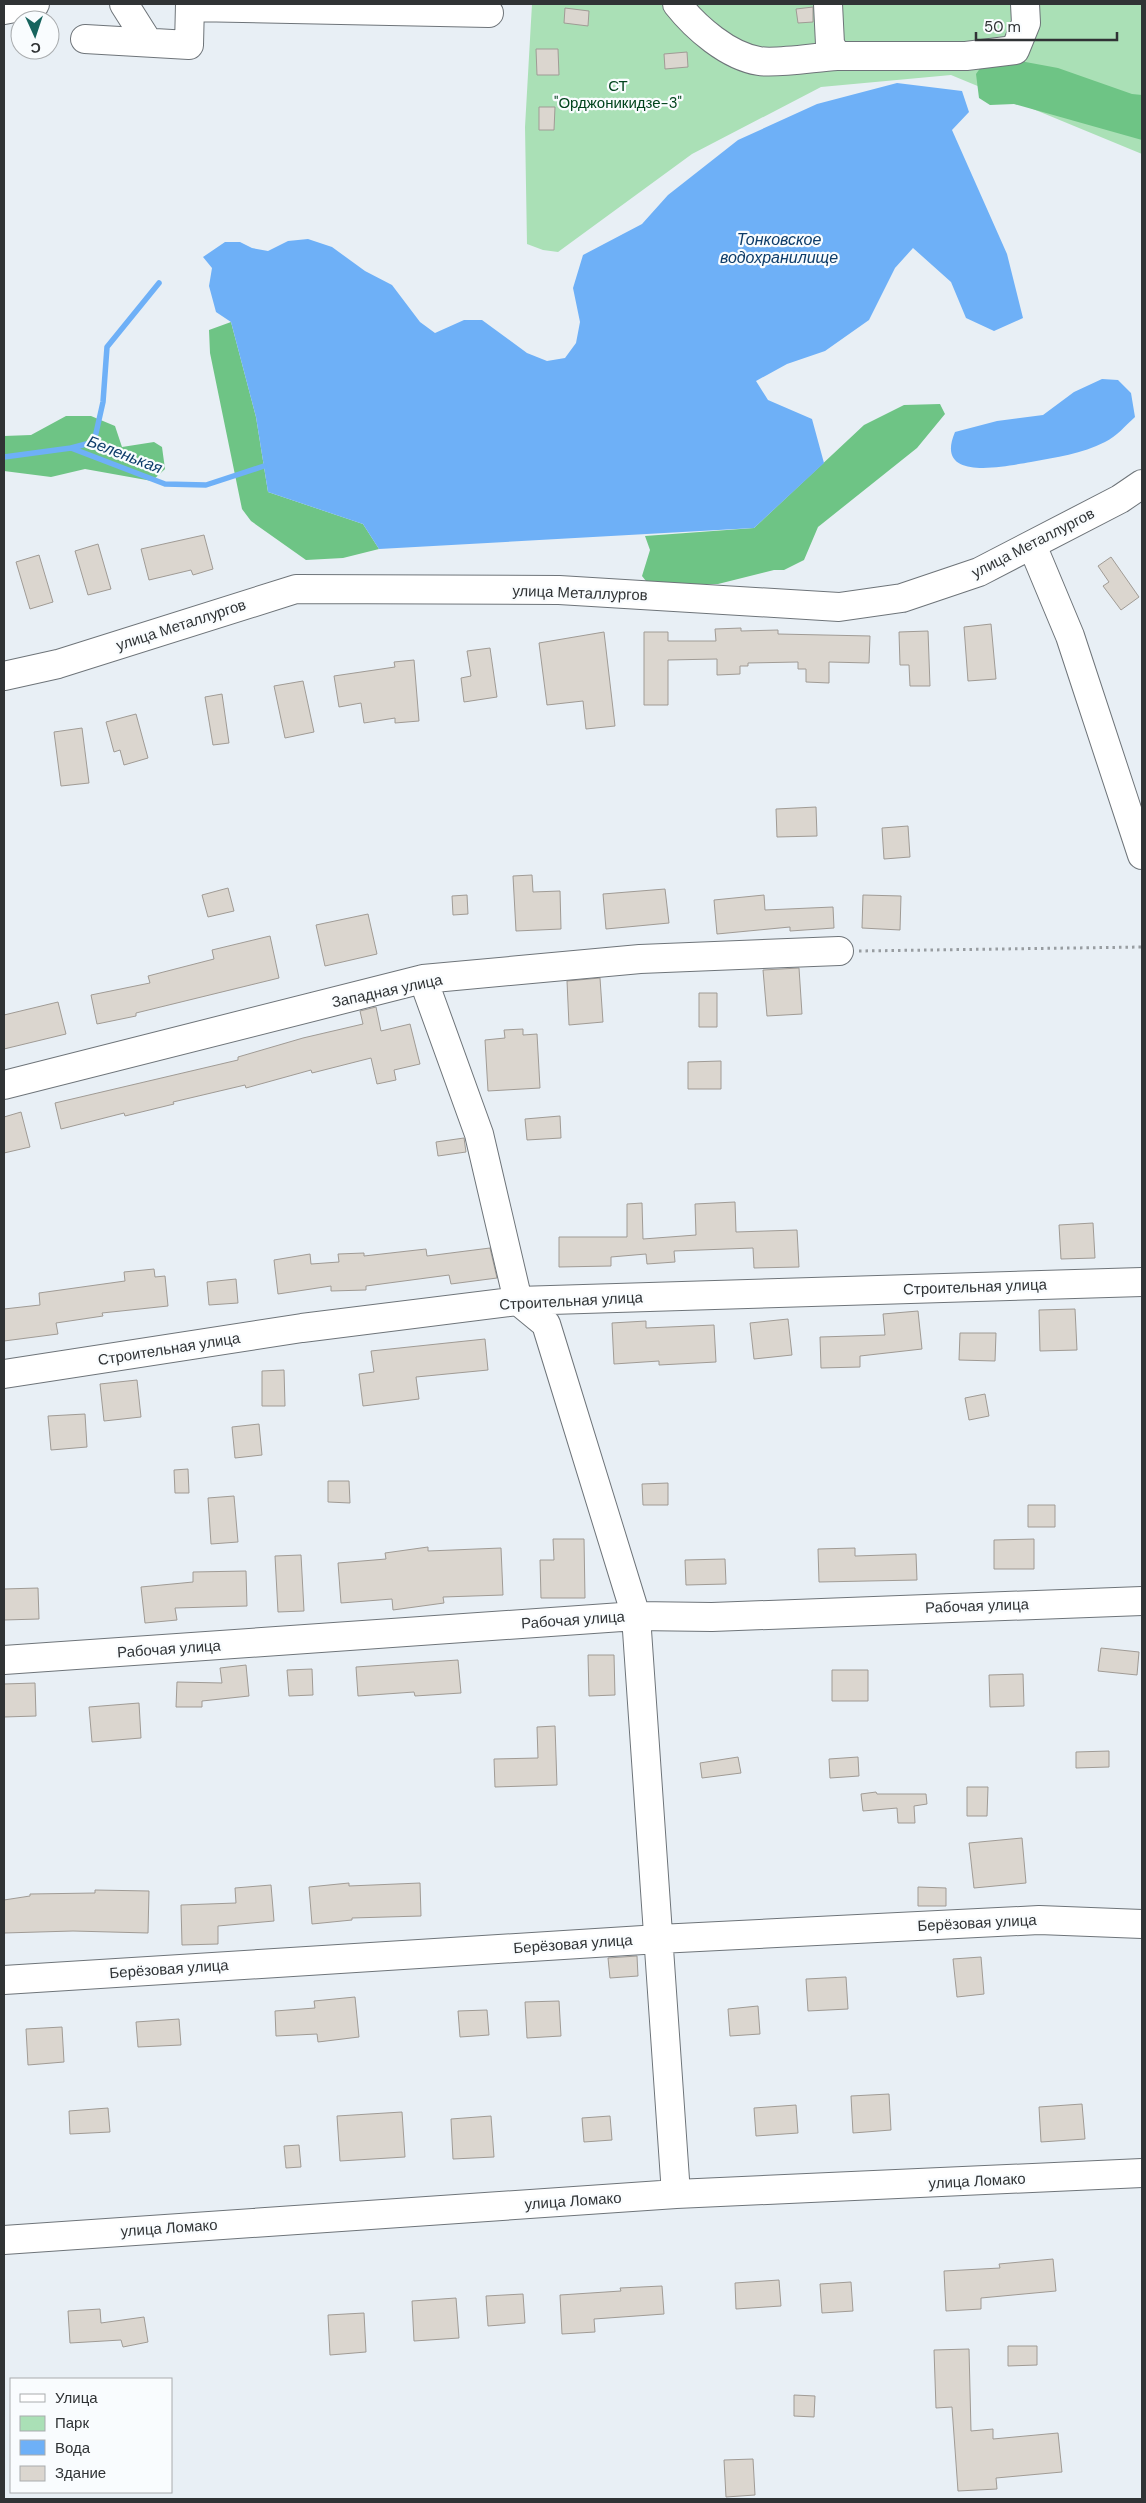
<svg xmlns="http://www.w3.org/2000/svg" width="1146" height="2503" viewBox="0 0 1146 2503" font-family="'DM Sans',sans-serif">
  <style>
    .green { fill: #aae0b6 }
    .forest { fill: #6ec485 }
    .water { fill: #6eb0f7 }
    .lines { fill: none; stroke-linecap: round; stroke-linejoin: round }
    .stream { stroke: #6eb0f7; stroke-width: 5.5 }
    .building { fill: #dbd6cf; stroke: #a09b95 }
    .minor-casing { stroke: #6e7479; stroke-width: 30 }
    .path { stroke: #989da1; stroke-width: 3; stroke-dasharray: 2.5 4; stroke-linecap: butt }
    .minor { stroke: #fff; stroke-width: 28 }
    .labels { text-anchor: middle; stroke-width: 4.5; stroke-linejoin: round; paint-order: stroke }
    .park-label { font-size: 15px; fill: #00431c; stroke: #f9fcfe }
    .street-label { font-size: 15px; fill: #303335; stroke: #f9fcfe }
    .water-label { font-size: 16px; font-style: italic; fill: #0e3d6a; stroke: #f9fcfe }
  </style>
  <rect width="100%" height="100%" fill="#e8eff5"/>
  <path class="green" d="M532 4H1142V154L951 75 821 87 692 154 558 252 543 250 527 244 525 127Z"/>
  <path class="forest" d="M1010 59 1058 68 1132 94 1142 95V140L1014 104 990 105 979 98 976 74 986 60Z
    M231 322 256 417 268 492 363 524 379 549 343 558 306 560 251 521 242 509 210 353 209 330Z
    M940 404 945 414 917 448 818 527 804 560 784 570H774L718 584 650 586 642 576 650 550 645 536 754 528 864 425 904 405Z
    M66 416H91L115 426 122 447 154 442 162 447 165 469 152 481 85 469 51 477 4 471V436L31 435Z"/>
  <path class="water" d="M897 83 962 91 969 112 952 130 1007 254 1023 318 994 331 966 318 951 282 913 248 895 268 869 320 825 351 787 364 756 381 768 400 812 419 824 463 754 528 379 549 363 524 268 492 256 417 231 322 216 312 209 286 212 268 203 257 225 242H240L252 248 268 251 288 241 308 239 332 247 365 271 392 285 420 322 435 333 464 320H482L527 353 547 361 565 358 576 343 580 322 573 288 583 255 642 224 668 195 738 140 817 104Z
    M1102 379 1118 380 1131 393 1135 417C1126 425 1116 437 1105 442 1082 454 1056 457 1031 462 1006 466 933 483 955 432L997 421 1043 415 1074 392Z"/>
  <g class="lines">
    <path class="stream" d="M71 448 94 442 103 402 107 347 159 283
      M4 457 71 448 165 484 206 485 264 466"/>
  </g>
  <path class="building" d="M813 7V22L798 23 796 9Z
    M565 8 589 11 588 26 564 23Z
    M536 49H558L559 75H537Z
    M687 52 688 67 665 69 664 54Z
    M539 107H555L554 130H539Z
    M204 535 213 569 193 575 191 570 149 580 141 549Z
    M98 544 111 589 88 595 75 551Z
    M39 555 53 602 30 609 16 562Z
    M1111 557 1139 597 1121 610 1103 586 1109 582 1098 566Z
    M991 624 996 679 968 681 964 627Z
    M741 628V631L778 630V634L870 636 869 663 829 662V683L806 682V669H798V662L748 663V666H740V674L717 675V659L668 660V705H644V632H668V641H716L715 629Z
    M928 631 930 686H910L909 665H900L899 632Z
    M604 632 615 726 586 729 583 701 547 705 539 643Z
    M490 648 497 697 464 702 461 678 471 676 467 651Z
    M414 660 419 721 395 723V718L364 723 361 703 339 707 334 676 395 667 394 662Z
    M303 681 314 732 285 738 274 686Z
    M222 694 229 743 213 745 205 697Z
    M136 714 148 758 124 765 120 750 114 752 106 722Z
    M82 728 89 783 61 786 54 732Z
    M816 807 817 836 777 837 776 809Z
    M908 826 910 857 884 859 882 828Z
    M532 875 533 892 560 891 561 929 516 931 513 876Z
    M228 888 234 911 208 917 202 895Z
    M665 889 669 923 606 929 603 894Z
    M467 895 468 914 453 915 452 896Z
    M764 895 765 910 833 907 834 928 790 931V927L717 934 714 900Z
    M863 895 901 896 900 930 862 928Z
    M368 914 377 954 325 966 316 925Z
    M270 936 279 978 136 1013V1016L97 1024 91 995 150 983 148 976 214 959 212 950Z
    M799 968 802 1014 767 1016 763 970Z
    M600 978 603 1022 569 1025 567 981Z
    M699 993H717V1027H699Z
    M58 1002 66 1034 4 1049V1015Z
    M376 1007 381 1031 410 1024 420 1064 394 1070 396 1080 377 1084 371 1058 312 1073 311 1070 246 1088 245 1085 173 1102 174 1104 125 1116 124 1113 61 1129 55 1103 238 1060V1057L303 1038 363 1024 360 1011Z
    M523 1029V1035L537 1034 540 1088 488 1091 485 1040 505 1038 504 1030Z
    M721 1061V1089H688V1062Z
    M21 1112 30 1147 4 1153V1117Z
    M560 1116 561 1138 527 1140 525 1119Z
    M464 1138 466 1152 438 1156 436 1142Z
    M735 1202 736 1232 797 1230 799 1267 754 1268 753 1248 674 1251 675 1262 647 1264 646 1254 611 1257V1266L559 1267V1237H627V1204L642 1203 643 1239 696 1235 695 1204Z
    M1093 1223 1095 1258 1061 1259 1059 1225Z
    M490 1248 497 1278 451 1284 449 1275 366 1286V1290L331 1291V1286L278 1294 274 1260 310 1254 311 1264 339 1262 338 1254 364 1253V1256L426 1249 427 1256Z
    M154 1269 155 1277 165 1276 168 1306 102 1313 103 1316 56 1323 58 1334 4 1341V1309L40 1305 39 1293 125 1281 124 1272Z
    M236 1279 238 1303 209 1305 207 1282Z
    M1075 1309 1077 1350 1040 1351 1039 1310Z
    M918 1311 922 1349 860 1356V1367L821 1368 820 1337 885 1335 883 1314Z
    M788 1319 792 1355 754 1359 750 1323Z
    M646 1321V1328L714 1325 716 1362 659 1365V1361L614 1364 612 1323Z
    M960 1333H996L995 1361 959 1360Z
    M485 1339 488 1370 416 1377 419 1399 363 1406 359 1374 374 1372 371 1351Z
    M284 1370 285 1406H262V1371Z
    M137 1380 141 1417 104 1421 100 1384Z
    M985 1394 989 1416 969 1420 965 1398Z
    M85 1414 87 1447 51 1450 48 1416Z
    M259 1424 262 1455 235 1458 232 1427Z
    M188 1469 189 1493H175L174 1470Z
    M328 1481H349L350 1503 328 1502Z
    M668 1483V1505H643L642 1484Z
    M234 1496 238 1542 211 1544 208 1498Z
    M1028 1505H1055V1527H1028Z
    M553 1539H584L585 1598H541L540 1560H554Z
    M1034 1539V1569H994V1540Z
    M428 1547V1551L501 1548 503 1595 443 1597 444 1603 393 1610 392 1599 341 1603 338 1563 386 1559 385 1553Z
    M855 1548V1556L916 1554 917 1580 819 1582 818 1549Z
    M301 1555 304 1611 278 1612 275 1556Z
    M725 1559 726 1584 686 1585 685 1560Z
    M246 1571 247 1606 175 1608 177 1620 145 1623 141 1587 193 1582V1572Z
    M38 1588 39 1619 4 1620V1589Z
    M1101 1648 1139 1652 1137 1675 1098 1671Z
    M588 1655H614L615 1695 589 1696Z
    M458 1660 461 1693 415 1696 414 1692 358 1696 356 1667Z
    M246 1665 249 1696 202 1701V1707H176L177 1682 222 1683 220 1668Z
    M312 1669 313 1695 289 1696 287 1670Z
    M832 1670H868V1701H832Z
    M1023 1674 1024 1706 990 1707 989 1675Z
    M35 1683 36 1716 4 1717V1684Z
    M139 1703 141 1738 92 1742 89 1707Z
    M555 1726 557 1785 495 1787 494 1759 538 1758 537 1727Z
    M1109 1751V1767L1076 1768V1752Z
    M738 1757 741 1773 702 1778 700 1763Z
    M858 1757 859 1776 830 1778 829 1759Z
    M967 1787H988L987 1816H967Z
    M876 1792 877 1794H926L927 1804 914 1806 915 1823H898L897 1808 863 1811 861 1794Z
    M1022 1838 1026 1883 974 1888 969 1843Z
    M349 1883V1886L420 1883 421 1916 352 1918V1920L312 1924 309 1887Z
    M271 1885 274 1921 218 1926V1944L182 1945 181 1905 236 1903 235 1888Z
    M918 1887 946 1888V1906H918Z
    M95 1890 149 1891 148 1933 73 1931 4 1933V1900L30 1896V1894L95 1893Z
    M637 1956 638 1976 610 1978 608 1958Z
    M981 1957 984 1994 957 1997 953 1959Z
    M846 1977 848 2009 808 2011 806 1979Z
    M355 1997 359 2037 318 2042 317 2034 276 2036 275 2011 315 2008 314 2001Z
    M559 2001 561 2036 527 2038 525 2002Z
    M758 2006 760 2034 730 2036 728 2009Z
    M487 2010 489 2035 460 2037 458 2011Z
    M179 2019 181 2045 138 2047 136 2022Z
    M62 2027 64 2062 28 2065 26 2029Z
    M889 2094 891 2130 853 2133 851 2096Z
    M1082 2104 1085 2139 1041 2142 1039 2107Z
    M796 2105 798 2133 756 2136 754 2108Z
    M108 2108 110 2132 70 2134 69 2111Z
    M402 2112 405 2157 340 2161 337 2116Z
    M491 2116 494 2157 453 2159 451 2119Z
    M610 2116 612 2140 584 2142 582 2118Z
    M299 2145 301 2167 286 2168 284 2146Z
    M1053 2259 1056 2291 981 2298V2309L946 2311 944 2271 1000 2268 999 2264Z
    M779 2280 781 2306 736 2309 735 2283Z
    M851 2282 853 2311 822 2313 820 2284Z
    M662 2286 664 2314 594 2319 595 2332 562 2334 560 2295 621 2291 620 2288Z
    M523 2294 525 2323 488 2326 486 2296Z
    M456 2298 459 2338 414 2341 412 2301Z
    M100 2309 101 2323 144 2317 148 2342 123 2347 121 2340 70 2343 68 2311Z
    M364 2313 366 2352 330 2355 328 2315Z
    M1008 2346H1037V2365L1008 2366Z
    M969 2349 971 2431 993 2429V2439L1058 2433 1062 2472 996 2478 997 2489 958 2491 952 2407 936 2408 934 2350Z
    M794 2395 815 2396 814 2417 794 2416Z
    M753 2459 755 2495 726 2497 724 2460Z"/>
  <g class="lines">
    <g class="minor-casing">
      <path id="minor" d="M124 4 148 42
        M677 4C696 28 728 56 759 61 777 64 817 57 837 56
        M828 4 830 44 837 56H966L1015 50 1026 23 1025 4
        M190 7 489 13
        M4 10 35 4
        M85 39 189 45 190 4
        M1032 545 1070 636 1142 855
        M4 676 58 664 296 589 559 590 839 607 902 598 979 572 1120 499 1142 484
        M423 979 479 1134 518 1301 546 1324 636 1616 676 2194
        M4 1085 423 979 640 959 839 951
        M4 1374 302 1328 518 1301 1142 1282
        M4 1660 636 1616 712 1617 1142 1601
        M4 1980 659 1939 1039 1920 1142 1924
        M4 2240 676 2194 1142 2173"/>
    </g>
    <path class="path" d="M859 951 1142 947"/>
    <use href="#minor" class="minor"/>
  </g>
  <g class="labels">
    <g class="park-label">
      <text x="618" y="91">СТ<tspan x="618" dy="17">"Орджоникидзе-3"</tspan></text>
    </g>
    <g class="street-label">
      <text transform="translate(1033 543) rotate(-27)" y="5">улица Металлургов</text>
      <text transform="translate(580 593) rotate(2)" y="5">улица Металлургов</text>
      <text transform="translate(181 625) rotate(-18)" y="5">улица Металлургов</text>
      <text transform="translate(387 991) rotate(-12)" y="5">Западная улица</text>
      <text transform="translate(975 1287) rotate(-2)" y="5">Строительная улица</text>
      <text transform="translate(571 1301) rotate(-3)" y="5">Строительная улица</text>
      <text transform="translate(169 1349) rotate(-9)" y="5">Строительная улица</text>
      <text transform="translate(977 1606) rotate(-2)" y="5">Рабочая улица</text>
      <text transform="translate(573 1620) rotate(-4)" y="5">Рабочая улица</text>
      <text transform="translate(169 1649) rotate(-4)" y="5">Рабочая улица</text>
      <text transform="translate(977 1923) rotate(-3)" y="5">Берёзовая улица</text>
      <text transform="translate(573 1944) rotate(-4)" y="5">Берёзовая улица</text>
      <text transform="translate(169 1969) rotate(-4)" y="5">Берёзовая улица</text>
      <text transform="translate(977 2181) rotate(-3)" y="5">улица Ломако</text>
      <text transform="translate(573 2201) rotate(-4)" y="5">улица Ломако</text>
      <text transform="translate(169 2228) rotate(-4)" y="5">улица Ломако</text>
    </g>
    <g class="water-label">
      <text x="779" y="245">Тонковское<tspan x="779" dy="18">водохранилище</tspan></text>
      <text transform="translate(125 454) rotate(21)" y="6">Беленькая</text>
    </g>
  </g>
  <rect width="1146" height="2503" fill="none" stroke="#303335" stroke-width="10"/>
  <rect x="10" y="2378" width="162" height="115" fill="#f9fcfe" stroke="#a9acae"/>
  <rect x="20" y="2394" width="25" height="8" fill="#ffffff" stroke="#a9acae"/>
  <text x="55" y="2403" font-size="15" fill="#303335">Улица</text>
  <rect x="20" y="2416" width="25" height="15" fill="#aae0b6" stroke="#a9acae"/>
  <text x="55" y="2428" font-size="15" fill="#303335">Парк</text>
  <rect x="20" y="2440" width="25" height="15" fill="#6eb0f7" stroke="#a9acae"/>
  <text x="55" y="2453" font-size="15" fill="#303335">Вода</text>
  <rect x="20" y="2466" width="25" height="15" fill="#dbd6cf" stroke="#a9acae"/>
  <text x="55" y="2478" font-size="15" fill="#303335">Здание</text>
  <g transform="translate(35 35) rotate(177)"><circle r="24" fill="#f9fcfe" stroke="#a9acae"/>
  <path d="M0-4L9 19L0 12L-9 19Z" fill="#17645e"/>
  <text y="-8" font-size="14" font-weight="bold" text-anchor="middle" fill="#303335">С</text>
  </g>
  <path d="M976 32v8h141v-8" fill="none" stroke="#303335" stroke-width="2.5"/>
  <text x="984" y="32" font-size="15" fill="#303335" stroke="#f9fcfe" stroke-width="4" paint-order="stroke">50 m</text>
</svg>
